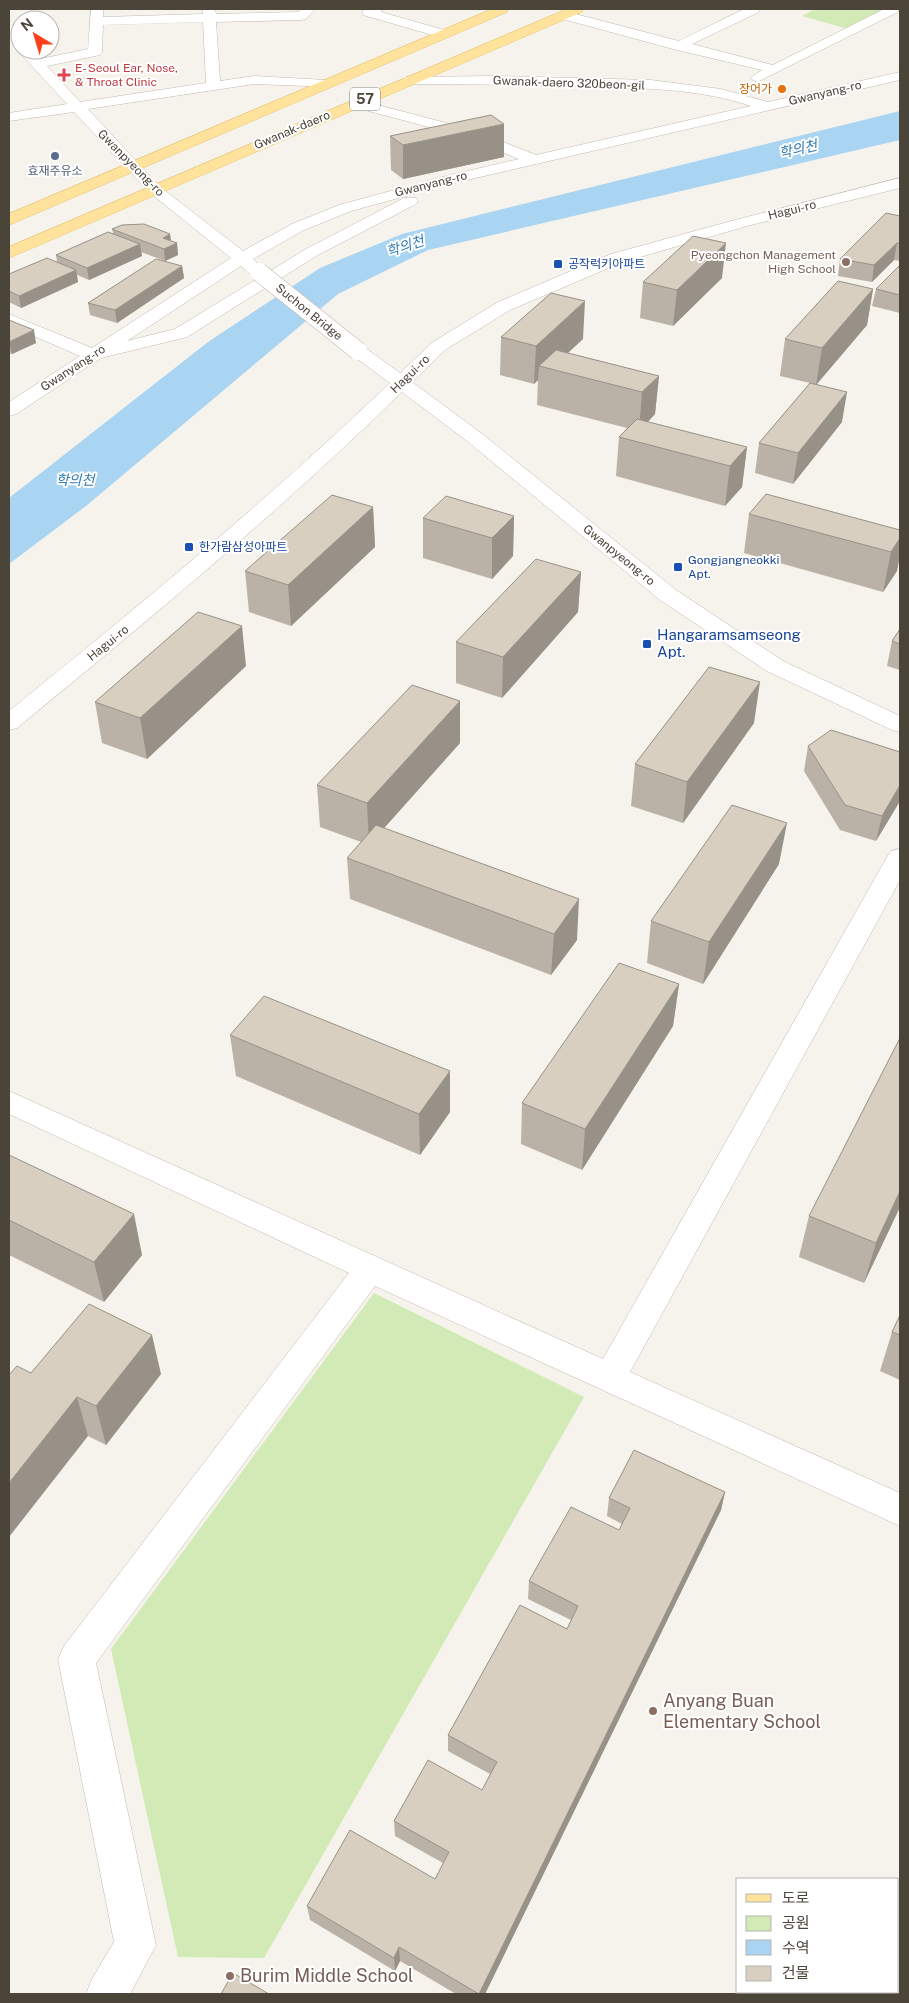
<svg xmlns="http://www.w3.org/2000/svg" width="909" height="2003" viewBox="0 0 909 2003" font-family="'Public Sans','Noto Sans KR',sans-serif">
  <style>
    .green { fill: #d2eab5 }
    .water { fill: #a9d4f2 }
    .lines { fill: none; stroke-linecap: round; stroke-linejoin: round }
    .minor-casing { stroke: #c2bbae; stroke-width: 1 }
    .major-casing { stroke: #e6c16a; stroke-width: 1 }
    .minor { fill: #fff; fill-rule: evenodd }
    .major { fill: #ffe39c; fill-rule: evenodd }
    .minor-bridge-casing { stroke: #c2bbae; stroke-width: 19; stroke-linecap: butt }
    .minor-bridge { stroke: #fff; stroke-width: 18 }
    .wall { fill: #bab2a6 }
    .shaded-wall { fill: #979187 }
    .building { fill: #d8cfc1; stroke: #979187 }
    .health-dot { fill: #e0444e; stroke: #fff; stroke-width: 2 }
    .food-dot { fill: #e8710a; stroke: #fff; stroke-width: 2 }
    .service-dot { fill: #5c6f8a; stroke: #fff; stroke-width: 2 }
    .education-dot { fill: #8d6e63; stroke: #fff; stroke-width: 2 }
    .transit-dot { fill: #1a4fb4; stroke: #fff; stroke-width: 2 }
    .labels { text-anchor: middle; stroke-width: 4; stroke-linejoin: round; paint-order: stroke }
    .far-health-label { font-size: 12px; fill: #be3a42; stroke: #fff; text-anchor: start }
    .far-street-label { font-size: 12px; fill: #4b4439; stroke: #fff }
    .far-food-label { font-size: 12px; fill: #c56008; stroke: #fff; text-anchor: end }
    .far-service-label { font-size: 12px; fill: #4e5e75; stroke: #fff }
    .far-education-label { font-size: 12px; fill: #785e54; stroke: #fff; text-anchor: end }
    .far-transit-label { font-size: 12px; fill: #164399; stroke: #fff; text-anchor: start }
    .shield { fill: #fff; stroke: #817c74; stroke-width: 1 }
    .shield-label { font-size: 14px; font-weight: bold; fill: #4b4439 }
    .far-water-label { font-size: 14px; font-style: italic; fill: #2e7ab2; stroke: #fff }
    .transit-label { font-size: 15px; fill: #164399; stroke: #fff; text-anchor: start }
    .near-education-label { font-size: 18px; fill: #785e54; stroke: #fff; text-anchor: start }
  </style>
  <rect width="100%" height="100%" fill="#f6f3ec"/>
  <path class="green" d="M810 9H889L848 29 802 16 813 10Z
    M374 1293 584 1397 264 1958 178 1957 111 1649Z"/>
  <path class="water" d="M900 111V140L428 250 338 294 86 506 9 564V498L208 342 320 268 402 234Z"/>
  <g class="lines">
    <g class="minor-casing">
      <path id="minor" d="M91 9H103V17L203 14V9H215L216 14 298 12 302 9H315L306 19 301 20 216 22 220 81 254 76 326 80 331 81 333 84 331 87 254 84 88 109 159 186 243 251 292 224 339 205 446 176 519 159 462 136 350 106 348 103 350 100 355 99 473 130 536 155 751 106C700 89 646 88 593 87 532 85 471 84 410 84L405 83 403 80 405 77 496 76 651 80 721 89 768 102 900 72V80L454 183 351 211 304 230 253 259 264 270 262 274H250L241 266 127 341 175 329 306 249 404 198H416L418 201 416 204 318 255 187 337 101 358 16 414 9 416V402L80 356 9 325V314L92 348 231 258 149 192 74 112 9 121V113L67 104 17 50 20 47V50H31L40 59 88 49ZM203 22 206 83 80 102 47 66 100 55 102 52 103 25Z
        M365 9H382L381 12 448 31 450 34 443 38 363 15 362 12Z
        M744 9H760L759 12 692 44 773 65 884 9H899L898 12 757 82 750 78 762 70 673 49 559 18 558 15 564 11 679 41Z
        M900 178V188L747 226 623 262 510 310 445 350 412 382 481 433 676 590 783 661 900 716V732L892 730 767 671 660 600 467 441 402 392C280 511 149 620 17 728L9 730V711C139 606 269 499 390 383L352 355 349 351 352 347 358 346 364 347 400 373 433 342 498 302 611 254 735 220Z
        M900 849V880L630 1372 900 1493V1526L375 1286 96 1663 156 1945 130 1994H86L92 1979 114 1942 58 1659 64 1646 349 1273 9 1114V1091L603 1359 887 857 891 851Z"/>
    </g>
    <g class="major-casing">
      <path id="major" d="M492 9H508L507 12 9 225V214Z
        M567 9H583L582 12 9 258V247Z"/>
    </g>
    <use href="#minor" class="minor"/>
    <use href="#major" class="major"/>
    <g class="minor-bridge-casing">
      <path id="minor-bridge" d="M259 272 358 351"/>
    </g>
    <use href="#minor-bridge" class="minor-bridge"/>
  </g>
  <path class="wall" d="M390 136 504 157 403 179 391 170Z
    M900 216V261L894 260 872 282 838 276 840 259Z
    M112 229 171 241 177 243 178 255 165 261 141 252 142 256 89 280 77 275 78 282 21 308 9 302V274L57 262 56 255 113 233Z
    M900 265V313L872 306 876 289Z
    M182 266 184 278 117 323 90 315 88 303Z
    M722 278 673 326 640 318 643 282Z
    M873 289 867 325 816 385 842 422 793 484 755 473 759 443 810 383 780 376 785 339Z
    M9 320 36 343 12 354 9 353Z
    M501 337 583 339 568 353 659 376 655 414 648 422 747 447 742 487 725 506 616 476 619 437 627 428 537 405 538 380 534 384 500 375Z
    M373 507 375 547 291 626 249 612 245 571Z
    M749 514 900 530 897 571 883 592 744 553Z
    M514 516 513 556 492 579 423 558V518Z
    M581 572 578 612 502 698 456 683V642Z
    M900 629V670L887 666 892 641Z
    M246 666 147 759 102 743 95 702Z
    M754 723 683 823 631 806 635 764Z
    M460 743 384 828 577 940 551 975 350 899 347 858 361 842 320 827 317 785Z
    M808 746 900 752V801L876 841 840 830 804 771Z
    M779 864 703 984 647 963 651 921Z
    M679 984 673 1026 582 1170 521 1144 522 1103Z
    M230 1035 450 1071V1112L420 1155 236 1076Z
    M9 1155 142 1255 104 1302 9 1255Z
    M900 1207 864 1283 799 1257 809 1216Z
    M900 1315V1380L880 1371 892 1332Z
    M31 1373 161 1374 106 1445 88 1436Z
    M725 1492 721 1510 485 1994H456L400 1961 395 1971 310 1920 307 1906 435 1879 443 1863 395 1836 394 1821 482 1790 490 1774 448 1751V1735L567 1629 571 1620 528 1599 529 1581 619 1530 622 1524 607 1516 609 1498Z"/>
  <path class="shaded-wall" d="M504 124V157L403 179V145Z
    M170 234 172 246 177 243 178 255 165 261 163 238Z
    M726 243 722 278 673 326 677 290Z
    M897 243 894 260 872 282 874 265Z
    M140 244 142 256 89 280 87 268Z
    M182 266 184 278 117 323 115 310Z
    M76 270 78 282 21 308 19 296Z
    M873 289 867 325 816 385 822 348Z
    M585 301 583 339 550 369 539 366 538 380 534 384 536 346Z
    M34 330 36 343 12 354 9 342Z
    M659 376 655 414 639 431 642 392Z
    M847 392 842 422 793 484 798 453Z
    M747 447 742 487 725 506 730 466Z
    M373 507 375 547 291 626 288 585Z
    M514 516 513 556 492 579V538Z
    M900 538V556L897 571 883 592 891 552Z
    M581 572 578 612 502 698 503 657Z
    M242 626 246 666 147 759 140 718Z
    M760 682 754 723 683 823 687 782Z
    M460 701V743L369 845 367 803Z
    M900 785V801L876 841 882 816Z
    M787 823 779 864 703 984 709 942Z
    M579 899 577 940 551 975 554 934Z
    M679 984 673 1026 582 1170 585 1129Z
    M450 1071V1112L420 1155 419 1114Z
    M900 1191V1207L864 1283 876 1243Z
    M134 1214 142 1255 104 1302 94 1262Z
    M152 1335 161 1374 106 1445 96 1406Z
    M77 1397 88 1436 9 1537V1483Z
    M725 1492 721 1510 485 1994H479Z
    M399 1947 400 1961 395 1971 394 1958Z"/>
  <path class="building" d="M491 115 504 124 403 145 390 136Z
    M886 213 900 216V243H897L874 265 840 259Z
    M144 224 170 234 163 238 177 243 164 249 112 229 122 225Z
    M108 232 140 244 87 268 56 255Z
    M693 236 726 243 677 290 643 282Z
    M47 258 76 270 19 296 9 291V274Z
    M156 259 182 266 115 310 88 303Z
    M900 265V295L876 289Z
    M838 281 873 289 822 348 785 339Z
    M551 293 585 301 536 346 501 337Z
    M9 320 34 330 9 342Z
    M556 350 659 376 642 392 539 366Z
    M810 383 847 392 798 453 759 443Z
    M637 419 747 447 730 466 619 437Z
    M766 494 900 530V538L891 552 749 514Z
    M332 495 373 507 288 585 245 571Z
    M446 496 514 516 492 538 423 518Z
    M536 559 581 572 503 657 456 642Z
    M198 612 242 626 140 718 95 702Z
    M900 629V644L892 641Z
    M709 667 760 682 687 782 635 764Z
    M412 685 460 701 367 803 317 785Z
    M831 730 900 752V785L882 816 845 805 808 746Z
    M732 805 787 823 709 942 651 921Z
    M376 825 579 899 554 934 347 858Z
    M619 963 679 984 585 1129 522 1103Z
    M264 996 450 1071 419 1114 230 1035Z
    M900 1038V1191L876 1243 809 1216Z
    M9 1155 134 1214 94 1262 9 1220Z
    M89 1304 152 1335 96 1406 77 1397 9 1483V1375L17 1366 31 1373Z
    M900 1315V1335L892 1332Z
    M634 1450 725 1492 479 1994 399 1947 394 1958 307 1906 350 1830 435 1879 449 1852 394 1821 428 1760 482 1790 497 1762 448 1735 520 1605 567 1629 578 1606 529 1581 571 1507 619 1530 630 1508 609 1498Z
    M233 1973 269 1994H221Z"/>
  <path class="health-dot" d="M61.5 67.5h5v5h5v5h-5v5h-5v-5h-5v-5h5z"/>
  <circle class="food-dot" cx="782" cy="89" r="5"/>
  <circle class="service-dot" cx="55" cy="156" r="5"/>
  <g class="education-dot">
    <circle cx="846" cy="262" r="5"/>
    <circle cx="653" cy="1711" r="5"/>
    <circle cx="230" cy="1976" r="5"/>
  </g>
  <g class="transit-dot">
    <rect x="553" y="259" width="10" height="10" rx="2.5"/>
    <rect x="184" y="542" width="10" height="10" rx="2.5"/>
    <rect x="673" y="562" width="10" height="10" rx="2.5"/>
    <rect x="642" y="639" width="10" height="10" rx="2.5"/>
  </g>
  <g class="labels">
    <g class="far-health-label">
      <text x="75" y="72">E- Seoul Ear, Nose,<tspan x="75" dy="14">&amp; Throat Clinic</tspan></text>
    </g>
    <g class="far-street-label">
      <text transform="translate(569 83) rotate(2)" y="4">Gwanak-daero 320beon-gil</text>
      <text transform="translate(825 93) rotate(-13)" y="4">Gwanyang-ro</text>
      <text transform="translate(292 130) rotate(-23)" y="4">Gwanak-daero</text>
      <text transform="translate(131 163) rotate(45)" y="4">Gwanpyeong-ro</text>
      <text transform="translate(431 184) rotate(-14)" y="4">Gwanyang-ro</text>
      <text transform="translate(792 210) rotate(-14)" y="4">Hagui-ro</text>
      <text transform="translate(309 312) rotate(39)" y="4">Suchon Bridge</text>
      <text transform="translate(73 368) rotate(-33)" y="4">Gwanyang-ro</text>
      <text transform="translate(410 374) rotate(-44)" y="4">Hagui-ro</text>
      <text transform="translate(619 555) rotate(39)" y="4">Gwanpyeong-ro</text>
      <text transform="translate(108 643) rotate(-39)" y="4">Hagui-ro</text>
    </g>
    <g class="far-food-label">
      <text x="772" y="93">장어가</text>
    </g>
    <g class="far-service-label">
      <text x="55" y="175">효재주유소</text>
    </g>
    <g class="far-education-label">
      <text x="836" y="259">Pyeongchon Management<tspan x="836" dy="14">High School</tspan></text>
    </g>
    <g class="far-transit-label">
      <text x="568" y="268">공작럭키아파트</text>
      <text x="199" y="551">한가람삼성아파트</text>
      <text x="688" y="564">Gongjangneokki<tspan x="688" dy="14">Apt.</tspan></text>
    </g>
    <rect class="shield" x="350" y="87.5" width="30" height="23" rx="4"/>
    <g class="shield-label">
      <text x="365" y="104">57</text>
    </g>
    <g class="far-water-label">
      <text transform="translate(798 149) rotate(-13)" y="5">학의천</text>
      <text transform="translate(405 246) rotate(-18)" y="5">학의천</text>
      <text x="75" y="485">학의천</text>
    </g>
    <g class="transit-label">
      <text x="657" y="640">Hangaramsamseong<tspan x="657" dy="17">Apt.</tspan></text>
    </g>
    <g class="near-education-label">
      <text x="663" y="1707">Anyang Buan<tspan x="663" dy="21">Elementary School</tspan></text>
      <text x="240" y="1982">Burim Middle School</text>
    </g>
  </g>
  <rect width="909" height="2003" fill="none" stroke="#4b4439" stroke-width="20"/>
  <rect x="736" y="1878" width="162" height="115" fill="#ffffff" stroke="#b7b4b0"/>
  <rect x="746" y="1894" width="25" height="8" fill="#ffe39c" stroke="#b7b4b0"/>
  <text x="782" y="1903" font-size="15" fill="#4b4439">도로</text>
  <rect x="746" y="1916" width="25" height="15" fill="#d2eab5" stroke="#b7b4b0"/>
  <text x="782" y="1928" font-size="15" fill="#4b4439">공원</text>
  <rect x="746" y="1940" width="25" height="15" fill="#a9d4f2" stroke="#b7b4b0"/>
  <text x="782" y="1953" font-size="15" fill="#4b4439">수역</text>
  <rect x="746" y="1966" width="25" height="15" fill="#d8cfc1" stroke="#b7b4b0"/>
  <text x="782" y="1978" font-size="15" fill="#4b4439">건물</text>
  <g transform="translate(35 35) rotate(322)"><circle r="24" fill="#ffffff" stroke="#b7b4b0"/>
  <path d="M0-4L9 19L0 12L-9 19Z" fill="#fc3f1d"/>
  <text y="-8" font-size="14" font-weight="bold" text-anchor="middle" fill="#4b4439">N</text>
  </g>
</svg>
